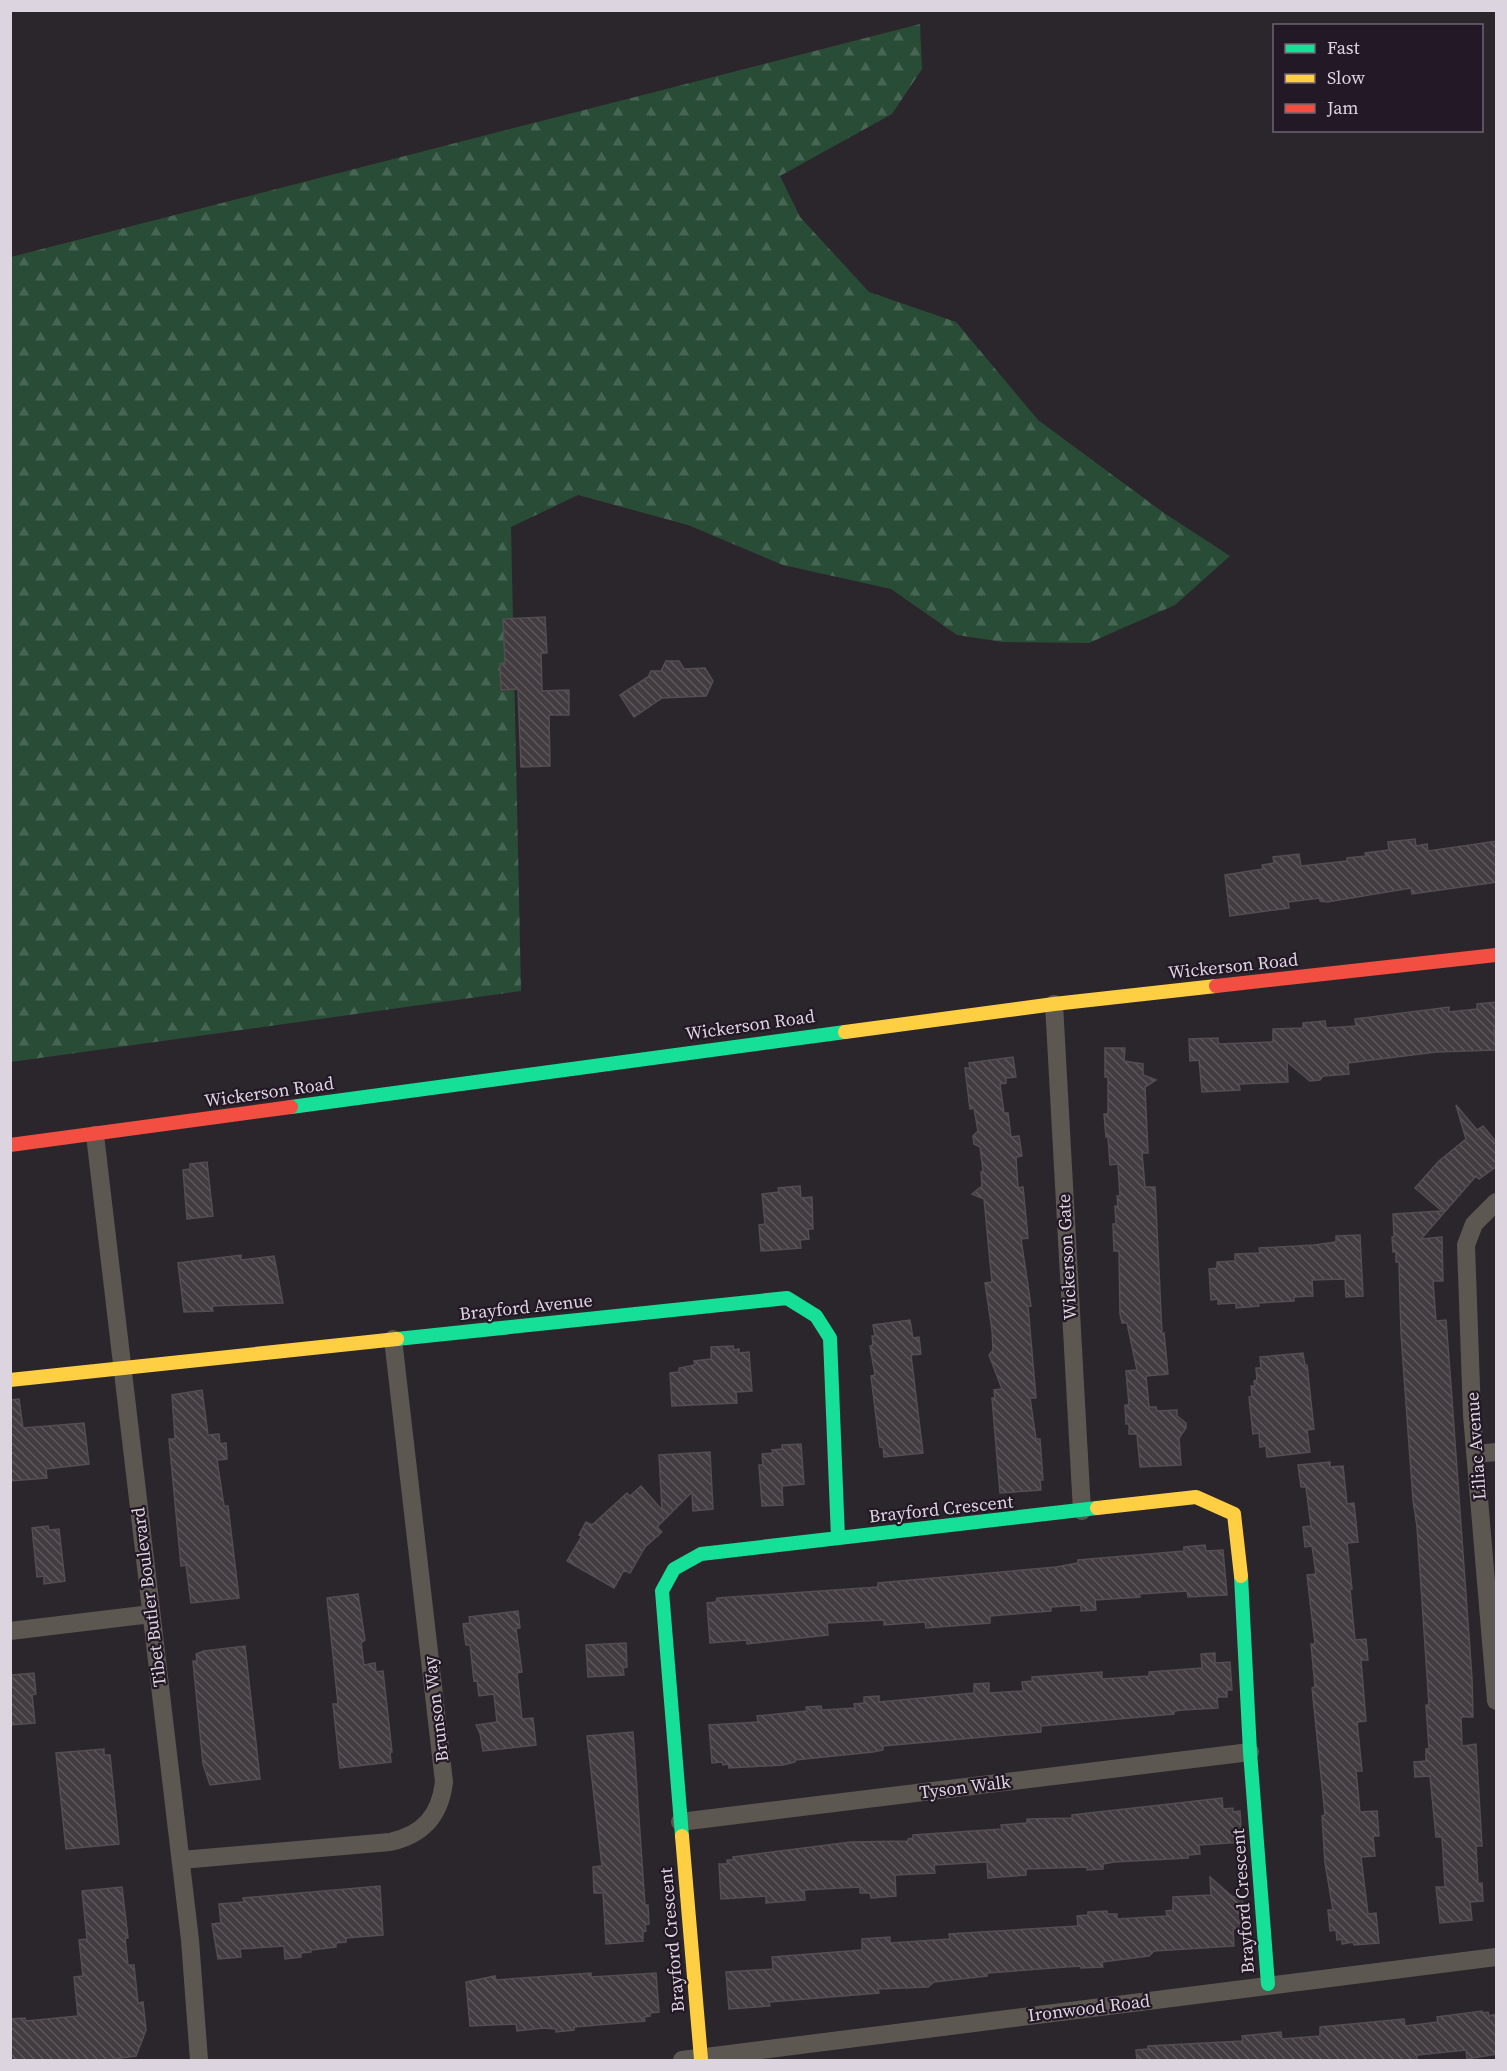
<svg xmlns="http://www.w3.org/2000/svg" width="1507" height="2071" viewBox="0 0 1507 2071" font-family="'Source Serif 4',serif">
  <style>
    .forest { fill: url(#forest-firs) }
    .building { fill: url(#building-back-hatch); stroke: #544d51; stroke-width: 1.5 }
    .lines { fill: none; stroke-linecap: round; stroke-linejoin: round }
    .street { stroke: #5d5751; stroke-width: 18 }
    .fast { stroke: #16e098; stroke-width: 14 }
    .slow { stroke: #ffcf43; stroke-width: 14 }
    .jam { stroke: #f24e42; stroke-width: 14 }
    .labels { text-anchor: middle; stroke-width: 4.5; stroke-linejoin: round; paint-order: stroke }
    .street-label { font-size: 18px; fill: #dcd5df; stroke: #231826 }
  </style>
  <defs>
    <pattern id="forest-firs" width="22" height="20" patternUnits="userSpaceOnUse" patternTransform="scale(1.5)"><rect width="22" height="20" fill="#294c36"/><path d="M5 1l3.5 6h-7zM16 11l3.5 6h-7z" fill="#476553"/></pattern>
    <pattern id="building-back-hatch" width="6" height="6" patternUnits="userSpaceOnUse" patternTransform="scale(1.5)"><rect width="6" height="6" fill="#423c40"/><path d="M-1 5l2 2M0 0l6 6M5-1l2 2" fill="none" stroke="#5d575b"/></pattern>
  </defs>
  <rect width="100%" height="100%" fill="#2b262c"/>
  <path class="forest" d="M920 24 922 69 892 114 780 176 800 217 869 292 956 322 1038 420 1164 513 1230 556 1175 605 1089 643 1003 642 957 635 891 589 783 565 688 525 578 495 511 527 521 991 11 1062V257Z"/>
  <path class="building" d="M545 617 547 653H541L542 691 569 690V715H549L550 766 521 767 518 689 501 690 500 664H505L503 619Z
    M666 661H679L684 669 705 668 713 681 706 696 662 698 634 717 620 695 648 677 651 671H661Z
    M1415 839 1416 846 1427 844 1428 851 1497 841V882L1412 894 1411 888 1327 902 1320 901V898L1288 902 1289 908 1230 916 1225 875 1263 869 1262 865 1274 863 1273 857 1299 854 1301 866 1347 861V858L1366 856 1365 853 1389 850 1388 842Z
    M1497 1002V1029L1494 1030 1496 1050 1436 1052 1348 1063 1349 1074 1323 1076 1320 1080 1310 1081 1287 1062 1288 1082 1239 1084 1240 1090 1202 1092 1199 1060 1190 1061 1189 1039 1218 1038V1044L1273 1042V1029L1303 1028V1023L1325 1021 1326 1028 1356 1026 1355 1019 1449 1007V1012L1477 1009V1004Z
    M1105 1048H1125L1124 1061 1143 1064V1075L1156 1080 1145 1087 1148 1153H1142L1145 1187H1155L1162 1334 1164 1333 1168 1374 1146 1376 1149 1407H1156L1157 1411 1177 1410V1416L1186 1423V1428L1179 1438 1181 1465 1140 1467 1137 1434H1129V1424H1126L1125 1405H1129L1126 1371 1137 1370 1127 1323H1122L1120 1314 1119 1251H1114L1113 1224H1116L1115 1206H1118L1117 1196H1120L1118 1164 1110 1165 1108 1136 1106 1137 1104 1114H1108V1077H1105Z
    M1013 1057 1016 1077 1006 1078V1083L1000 1084 1004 1113H1008L1011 1137 1019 1136 1022 1156 1016 1157 1018 1188 1023 1187 1028 1238 1021 1239 1031 1306H1028L1036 1398H1030L1036 1439H1040L1043 1480H1040L1041 1490 1000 1493 992 1398H995L994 1390 1002 1389 989 1355 993 1350 992 1330 985 1283 992 1282 984 1199 972 1194 982 1186 981 1172 983 1171 980 1147 974 1144 973 1136 978 1131 974 1108 970 1109 965 1068H970L969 1063Z
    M1456 1105 1477 1130 1483 1126 1497 1143V1166L1479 1179 1476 1176 1421 1239 1442 1237 1443 1281H1433L1436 1321 1446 1320 1450 1372 1472 1678 1473 1717H1461L1462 1746 1476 1744 1482 1846H1476L1478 1883H1482L1483 1901 1470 1902 1472 1920 1440 1923 1436 1887H1445L1442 1837H1436L1430 1776 1415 1777 1414 1762 1426 1761V1749H1429L1426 1705H1429L1417 1527 1413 1500 1401 1334 1399 1262H1396V1252H1393L1392 1237H1394L1393 1214 1442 1211 1415 1188 1439 1161 1466 1139Z
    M207 1162 213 1216 187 1219 183 1170 190 1169V1164Z
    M800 1186 801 1198 812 1197 813 1229H808L809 1239 800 1240 801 1248 761 1251 759 1225 765 1224 762 1194 779 1192 778 1188Z
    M1360 1235 1363 1296 1346 1297 1345 1279 1312 1280 1313 1296 1294 1297V1301L1258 1303 1259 1306 1236 1308V1303L1218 1304V1299L1211 1300 1209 1269 1217 1268V1262L1235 1261V1254L1260 1253 1259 1248 1314 1245 1336 1242V1236Z
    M241 1255V1260L274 1256 283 1303 212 1306 213 1311 184 1312 178 1263Z
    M910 1320 913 1338 919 1337 921 1354 911 1355 923 1453 884 1457 883 1447H880L879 1441 871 1376 875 1375 870 1346 873 1345 872 1336H875L873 1325Z
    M733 1346 734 1350 739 1349V1353L749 1352 752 1391 736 1392 737 1403 672 1406 670 1373 679 1372V1368L695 1365 694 1361 711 1359V1347Z
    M1303 1353 1305 1365H1307L1314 1429 1307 1430 1310 1452 1267 1457 1266 1446 1260 1447 1259 1433 1253 1434 1249 1397 1252 1396 1251 1386H1255L1254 1381 1257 1380 1256 1368H1261L1260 1357Z
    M202 1390 208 1435 219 1434 220 1444 226 1443 227 1459 217 1460 224 1506H228L239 1598 191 1603 186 1565 181 1566 169 1439H175L172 1395Z
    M19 1399 23 1428 84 1423 89 1464 46 1469 47 1478 10 1481V1400Z
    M801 1444 804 1484 782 1486 783 1505 762 1506 759 1465H763L762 1454 773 1453 772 1450 782 1449V1445Z
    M710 1452 713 1509 693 1511 692 1492 657 1527 662 1532 645 1547 630 1573 624 1570 614 1588 567 1561 582 1536 579 1535 586 1522 592 1525 627 1493 630 1496 641 1486 662 1510 659 1455Z
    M1330 1462V1467L1343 1466 1347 1504 1354 1503 1358 1542 1347 1543 1352 1589H1350L1355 1640 1366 1639 1368 1660H1361L1366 1721 1357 1722 1362 1771H1356L1360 1812 1377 1811 1379 1836H1373L1375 1856 1361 1857 1368 1914 1376 1913 1379 1943 1354 1945 1353 1942 1342 1944V1939L1337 1940 1336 1930 1330 1931 1328 1910H1333L1325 1863 1322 1816 1325 1815 1312 1688 1315 1687 1311 1644H1315L1307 1575 1316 1574 1312 1546 1305 1547 1303 1527 1311 1526 1306 1487H1301L1298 1465Z
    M48 1526 49 1530 59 1529 65 1581 44 1584V1576L37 1577 32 1528Z
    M1205 1545 1206 1551 1223 1550 1227 1595 1188 1597 1187 1591 1139 1594 1140 1597 1095 1600 1096 1610 1081 1611V1605L1051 1607V1611L990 1616V1623L926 1628 925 1622 884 1625V1620L827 1623 828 1635 747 1644V1640L710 1643 707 1603 716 1602 717 1598 878 1587V1583L1056 1567 1078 1563V1560L1184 1551V1547Z
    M358 1594 365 1640 361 1643 364 1665 375 1663 376 1672 383 1671 392 1752H390L391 1762 340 1768 333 1704H338L327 1598Z
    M518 1611 520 1628H516L522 1672 517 1673 522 1719 533 1718 536 1745 483 1751 480 1733 476 1725 497 1722 494 1694 479 1696 477 1680 474 1681 470 1645H466L463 1624 470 1623 469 1617Z
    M626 1643 627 1667 623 1668 624 1675 588 1677 586 1645Z
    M245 1646 260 1779 210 1785 203 1764 193 1661H197L196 1654 204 1651Z
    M1215 1653V1663L1230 1662 1232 1690H1227V1697H1217L1218 1708 1182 1710 1174 1711V1714L1041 1726V1732L883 1746V1750L873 1752 795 1760V1762L783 1765 729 1768 728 1764 723 1765 722 1762 712 1763 709 1725 758 1722 757 1716 807 1711 806 1707 821 1706 822 1710 855 1708 854 1704 864 1703V1697L879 1696V1702L974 1693V1684L989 1683V1693L1023 1691 1022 1682 1032 1681V1677L1102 1672V1679L1149 1676V1672L1202 1668 1201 1654Z
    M34 1673 36 1694 32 1695 35 1723 10 1725 12 1675Z
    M633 1732 645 1905H648L649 1924 645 1925 646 1931 643 1932V1941L606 1944 603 1893H594L593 1867 602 1866 587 1736Z
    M104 1749V1755H110L119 1844 66 1849 56 1753Z
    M1222 1798 1223 1809 1233 1808V1812L1240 1811 1242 1842 1199 1845 1200 1854 1188 1855V1858L1114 1862 1103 1864V1869L1087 1870V1867L1026 1869V1875L988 1878 987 1862 934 1865 935 1873 895 1875 896 1896 871 1898 870 1893H860V1887L804 1890 805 1900 766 1903V1896L721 1899 719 1864H727V1860H733V1857L851 1842 908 1841V1839L913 1838V1835L1002 1829 1001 1825 1027 1823V1819L1072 1818V1815Z
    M1210 1877 1233 1897H1242L1245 1928 1233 1929 1234 1946 1154 1951 1149 1956 1102 1962 1103 1967 1081 1968 1080 1966 987 1973V1976L934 1982 928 1987 878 1989 879 1993 769 2002 770 2006 729 2009 726 1972 773 1969 772 1957 862 1950V1939L890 1937V1943L950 1939 949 1934 1078 1926 1077 1916 1088 1915V1912L1107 1911V1914H1117V1919L1167 1916 1166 1911 1173 1910V1897L1211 1895Z
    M380 1886 383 1935 346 1938V1942L336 1943V1947L311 1950V1952L301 1953V1957L285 1959 284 1946 240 1949 241 1957 218 1959 212 1924 221 1923 219 1904 244 1902 243 1898Z
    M122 1887 128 1938H125L128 1965H134L138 2003 143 2002 146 2030 136 2056 107 2060 10 2061V2019L25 2018 26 2021 78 2016 74 1977 83 1976 79 1940 87 1939 82 1891Z
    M591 1973V1977L656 1973 659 2012 650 2013V2016L644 2017 645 2021 574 2027V2030L556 2032V2029L544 2028 517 2031 516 2024 470 2026 466 1982 495 1976 496 1980Z
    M1482 2011V2013L1488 2012 1489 2016 1497 2014V2054L1467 2059 1466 2050 1417 2055V2061H1137L1136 2050 1148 2049V2046L1243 2041 1242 2036 1281 2032 1282 2039 1320 2036V2027L1404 2019 1405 2026 1438 2022 1437 2017Z"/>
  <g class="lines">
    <path class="street" d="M1054 1004 1082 1511
      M95 1135 190 1940 199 2060
      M1496 1202 1474 1224 1466 1245 1472 1415 1496 1701
      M1476 1454 1496 1452
      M10 1631 151 1614
      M680 1822 1250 1752
      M181 1860 390 1842C423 1835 440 1816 444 1782L393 1339
      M682 2060 1496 1957"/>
    <path class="fast" d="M291 1107 845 1032
      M397 1339 787 1298 816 1316 830 1338 838 1538
      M1241 1576 1250 1752 1268 1984
      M682 1836 662 1591 674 1569 701 1554 1097 1508"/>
    <path class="slow" d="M845 1032 1054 1004 1216 986
      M10 1380 397 1339
      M1097 1508 1196 1497 1234 1514 1241 1576
      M682 1836 701 2059"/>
    <path class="jam" d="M1216 986 1496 955
      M10 1145 291 1107"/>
  </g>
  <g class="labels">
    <g class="street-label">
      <text transform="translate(1233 966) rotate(-6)" y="6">Wickerson Road</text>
      <text transform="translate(750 1025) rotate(-8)" y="6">Wickerson Road</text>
      <text transform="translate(269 1092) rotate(-8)" y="6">Wickerson Road</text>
      <text transform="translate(1067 1257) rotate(-93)" y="6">Wickerson Gate</text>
      <text transform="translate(526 1307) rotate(-6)" y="6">Brayford Avenue</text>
      <text transform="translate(1476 1446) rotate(-94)" y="6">Liliac Avenue</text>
      <text transform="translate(941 1509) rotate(-6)" y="6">Brayford Crescent</text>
      <text transform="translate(149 1597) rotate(-97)" y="6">Tibet Butler Boulevard</text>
      <text transform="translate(436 1709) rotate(-97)" y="6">Brunson Way</text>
      <text transform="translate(965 1787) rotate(-7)" y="6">Tyson Walk</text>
      <text transform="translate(1243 1901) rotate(-94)" y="6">Brayford Crescent</text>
      <text transform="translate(672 1940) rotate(-95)" y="6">Brayford Crescent</text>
      <text transform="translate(1089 2008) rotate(-7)" y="6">Ironwood Road</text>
    </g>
  </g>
  <rect width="1507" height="2071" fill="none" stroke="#dcd5df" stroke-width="24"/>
  <rect x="1273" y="24" width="210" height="108" fill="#231826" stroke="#6d6470" stroke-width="1.5"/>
  <rect x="1285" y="44" width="30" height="9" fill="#16e098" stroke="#6d6470" stroke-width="1.5"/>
  <text x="1327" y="54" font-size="18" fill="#dcd5df">Fast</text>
  <rect x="1285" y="74" width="30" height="9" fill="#ffcf43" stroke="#6d6470" stroke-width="1.5"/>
  <text x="1327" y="84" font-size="18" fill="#dcd5df">Slow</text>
  <rect x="1285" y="104" width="30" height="9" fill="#f24e42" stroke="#6d6470" stroke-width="1.5"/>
  <text x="1327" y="114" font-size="18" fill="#dcd5df">Jam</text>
</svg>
